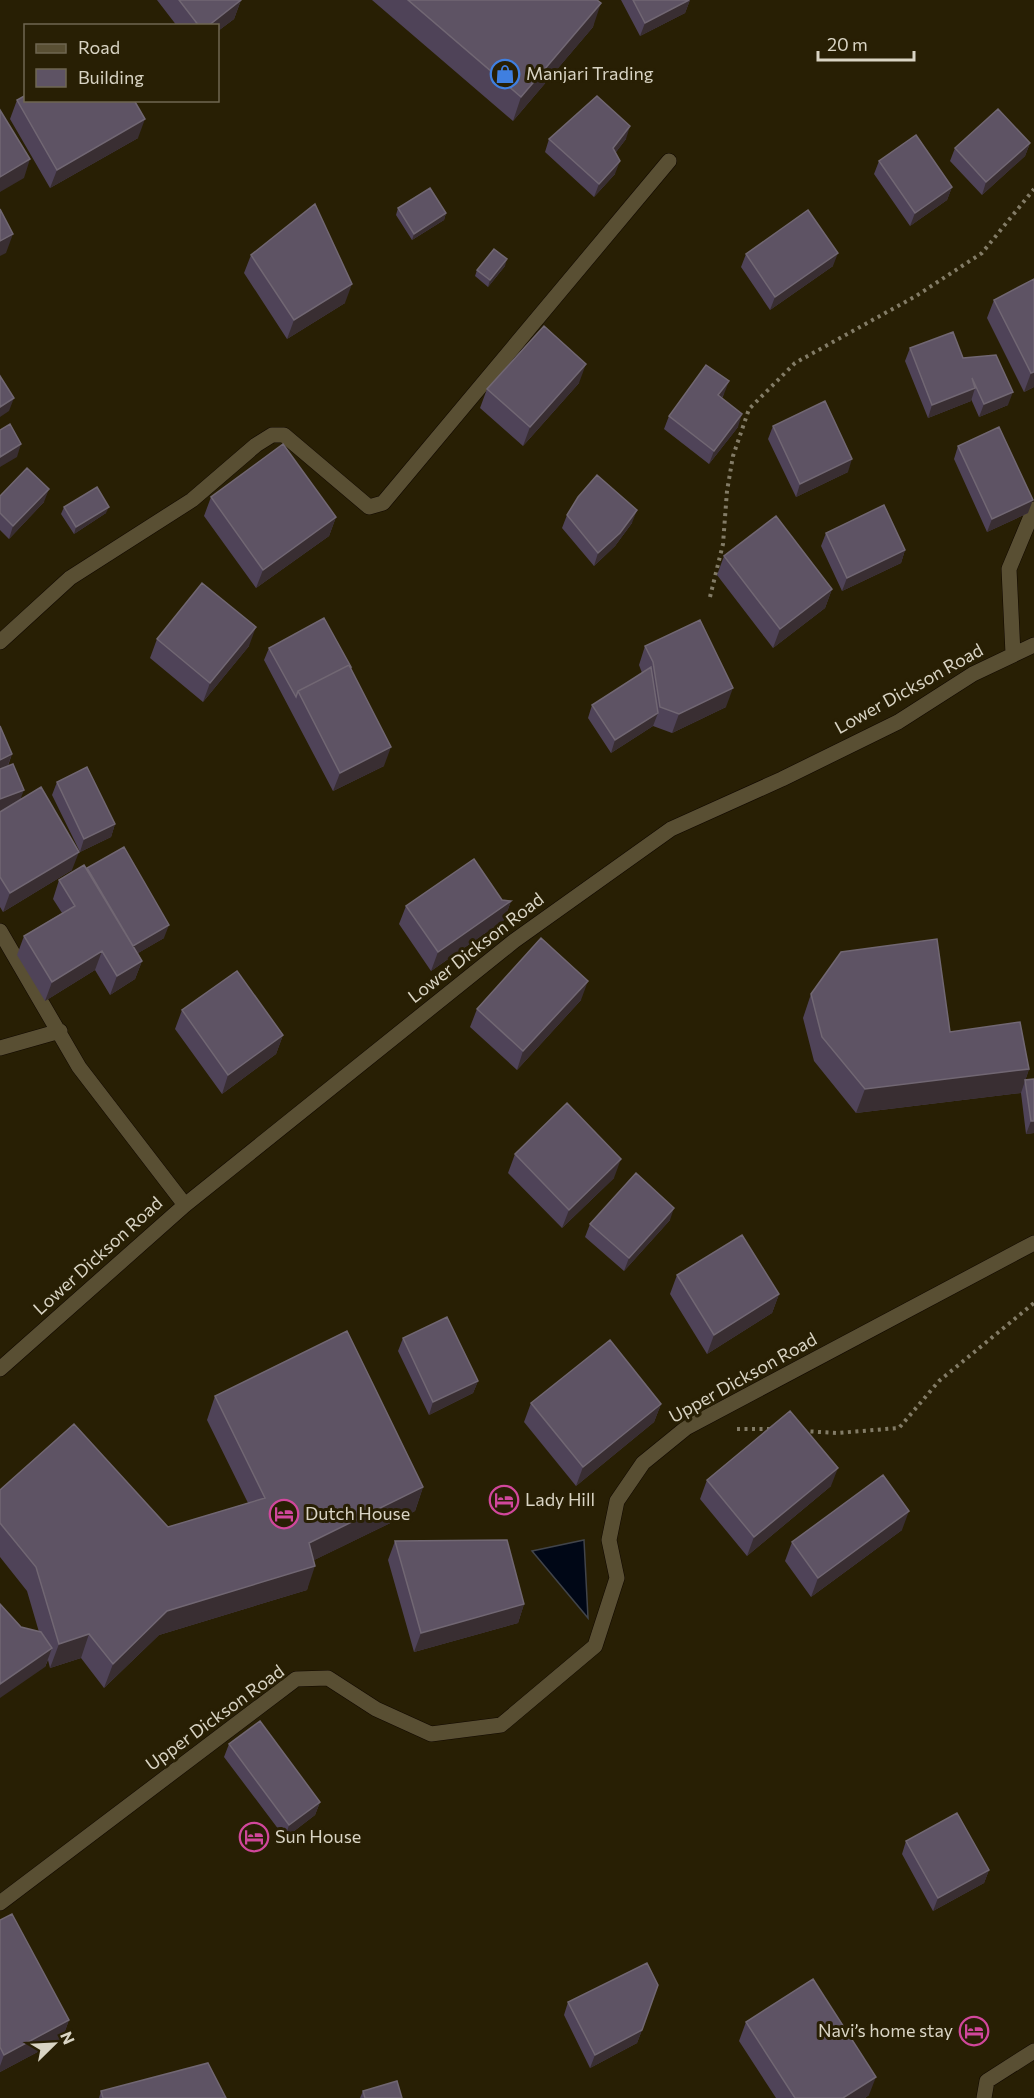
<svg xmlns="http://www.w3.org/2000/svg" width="1034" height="2098" viewBox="0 0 1034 2098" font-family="Commissioner,sans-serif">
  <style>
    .water { fill: #000716; stroke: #41444a; stroke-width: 1.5 }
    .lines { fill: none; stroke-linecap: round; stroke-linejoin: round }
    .minor-casing { stroke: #110800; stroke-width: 16 }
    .path { stroke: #837c67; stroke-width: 4; stroke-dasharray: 3 4.5; stroke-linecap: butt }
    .minor { stroke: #594f33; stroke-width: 15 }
    .wall { fill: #4f4358 }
    .shaded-wall { fill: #392e32 }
    .building { fill: #5e5364; stroke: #716773; stroke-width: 1.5 }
    .labels { text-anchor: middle; stroke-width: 6; stroke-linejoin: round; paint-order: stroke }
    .poi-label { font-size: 18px; fill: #d9d4c4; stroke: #281f04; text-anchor: start }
    .street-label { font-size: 18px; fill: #d9d4c4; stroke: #281f04 }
  </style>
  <rect width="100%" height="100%" fill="#281f04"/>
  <path class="water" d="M584 1540 588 1618 532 1551Z"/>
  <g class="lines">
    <g class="minor-casing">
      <path id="minor" d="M0 642 70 578 192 500 256 445 272 435H284L369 507 383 503 669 161
        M1013 654 1009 569 1034 509
        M0 931 79 1067 185 1205
        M0 1048 60 1031
        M0 1369 185 1205 514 941 671 829 782 779 898 722 973 674 1034 645
        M0 1903 296 1679 328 1678 376 1709 431 1734 501 1725 595 1646 617 1578 609 1540 617 1501 643 1463 686 1428 1034 1243
        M984 2098 987 2081 1034 2051"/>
    </g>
    <path class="path" d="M710 597 723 544 727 491 733 456 749 409 795 363 916 296 982 253 1034 189
      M737 1429H771
      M803 1431 837 1433 899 1428 939 1381 1034 1303"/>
    <use href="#minor" class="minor"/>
  </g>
  <path class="wall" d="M157 0H241L234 19 218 31V26H177Z
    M372 0H597L593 27 513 121Z
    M621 0H690L685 13 640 36Z
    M17 100 138 138 50 188 10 119Z
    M549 139H626L616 152 615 174 594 197 545 152Z
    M1030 143 1025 156 982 195 950 161 955 148Z
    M879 161 952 187 947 200 910 226 874 174Z
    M398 208 446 213 444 220 412 240 396 215Z
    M746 254 833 266 770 310 741 267Z
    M251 255 345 303 287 339 244 273Z
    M505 266 488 287 475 276 477 270Z
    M1034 279V387L1024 392 987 318 994 300Z
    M910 348 963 358 1008 405 979 417 971 399V401L928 418 905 361Z
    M579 383 523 446 480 408 487 389Z
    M724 394 722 398 738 427 709 464 664 429 669 416Z
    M773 426 848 472 796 497 768 439Z
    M958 446 1028 513 987 532 954 459Z
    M0 496 44 502 9 539 0 530Z
    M211 497 336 517 329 536 256 588 204 516Z
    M64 507 106 513 74 534 61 514Z
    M567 515 632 523 615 546 594 566 562 528Z
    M826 533 905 550 901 563 842 591 821 546Z
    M724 556 832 589 825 608 773 648 717 575Z
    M157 639 249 646 203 702 150 658Z
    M645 646 726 707 672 733 653 726 611 753 588 718 592 705 642 673 639 665Z
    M269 648 351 668 384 766 333 791 264 660Z
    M0 726 12 754 8 766 21 799 72 870 3 912 0 907V812L5 809 0 811Z
    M57 782 115 824 111 837 80 852 52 795Z
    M87 868 164 938 138 953 142 961 135 979 110 995 95 970 45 1001 17 955 24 936 62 913 53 899 59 880 87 869Z
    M502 900 511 901 504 920 431 971 399 924 406 906Z
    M811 994 950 1032 1029 1069 1021 1093 856 1113 814 1061 803 1018Z
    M581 1000 517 1070 470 1027 477 1009Z
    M182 1010 283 1035 276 1054 222 1094 175 1029Z
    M1025 1080 1034 1133 1026 1134 1021 1093Z
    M515 1154 614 1178 562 1228 508 1173Z
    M670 1220 624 1271 585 1237 590 1224Z
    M677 1275 779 1294 772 1313 707 1354 670 1294Z
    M403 1338 478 1381 473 1393 429 1415 398 1351Z
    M215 1396 423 1487 415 1511 314 1560 307 1590 159 1635 104 1688 81 1658 50 1668 48 1660 45 1667 21 1627 39 1632 27 1591 0 1557V1490L168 1527 248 1503 207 1420Z
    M531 1403 661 1404 654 1422 576 1486 524 1422Z
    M707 1480 831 1486 747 1556 700 1499Z
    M902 1530 811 1597 785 1561 792 1542Z
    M395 1541 524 1604 518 1623 414 1652 388 1560Z
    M229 1744 320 1802 315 1815 285 1838 224 1757Z
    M906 1841 989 1870 984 1883 933 1911 902 1854Z
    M0 1920 69 2020 62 2039 0 2072Z
    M568 2002 642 2030 637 2043 590 2068 564 2015Z
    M746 2022 869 2095 865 2098H776L739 2041Z
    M101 2091 226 2098H99Z
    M363 2091 402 2098H360Z"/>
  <path class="shaded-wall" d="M241 0 234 19 218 31V26H208Z
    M690 0 685 13 640 36 645 23Z
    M601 3 593 27 513 121 521 97Z
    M145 119 138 138 50 188 57 170Z
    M630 126 626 139 609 161 613 148Z
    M1030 143 1025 156 982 195 986 182Z
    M30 159 24 178 0 192V177Z
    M620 161 615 174 594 197 599 184Z
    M952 187 947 200 910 226 915 213Z
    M446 213 444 220 412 240 414 234Z
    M13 234 6 253 0 256V241Z
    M838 253 833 266 770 310 775 297Z
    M507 259 505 266 488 287 490 280Z
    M352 284 345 303 287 339 294 320Z
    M586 364 579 383 523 446 530 427Z
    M1034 372V387L1024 392 1031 373Z
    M729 381 724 394 714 408 718 395Z
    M975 388 971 401 928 418 932 405Z
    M1013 392 1008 405 979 417 984 404Z
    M14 398 9 411 0 417V407Z
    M742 414 738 427 709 464 714 451Z
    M21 444 17 457 0 467V457Z
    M852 459 848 472 796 497 800 484Z
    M49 489 44 502 9 539 13 526Z
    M1033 500 1028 513 987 532 992 519Z
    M109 507 106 513 74 534 76 527Z
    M637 510 632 523 615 546 594 566 598 553Z
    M336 517 329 536 256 588 263 570Z
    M905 550 901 563 842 591 847 578Z
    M832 589 825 608 773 648 780 629Z
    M256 627 249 646 203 702 210 683Z
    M733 688 726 707 672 733 679 714Z
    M658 713 653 726 611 753 615 740Z
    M391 747 384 766 333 791 340 773Z
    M12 754 7 767 0 771V760Z
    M24 790 19 803 0 811V799Z
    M115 824 111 837 80 852 84 839Z
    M79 852 72 870 3 912 10 893Z
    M511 901 504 920 431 971 438 952Z
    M169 925 164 938 128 959 133 946Z
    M102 951 95 970 45 1001 52 982Z
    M142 961 135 979 110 995 117 976Z
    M588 981 581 1000 517 1070 523 1051Z
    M283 1035 276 1054 222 1094 228 1075Z
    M1029 1069 1021 1093 856 1113 865 1089Z
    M1031 1121H1034V1133L1026 1134Z
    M621 1159 614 1178 562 1228 569 1210Z
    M674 1208 670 1220 624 1271 629 1258Z
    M779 1294 772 1313 707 1354 714 1335Z
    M478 1381 473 1393 429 1415 433 1402Z
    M661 1404 654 1422 576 1486 583 1467Z
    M838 1468 831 1486 747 1556 754 1537Z
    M423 1487 415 1511 300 1567 309 1543Z
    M909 1511 902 1530 811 1597 818 1578Z
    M315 1566 307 1590 159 1635 104 1688 113 1664 167 1611Z
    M524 1604 518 1623 414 1652 421 1633Z
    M89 1634 81 1658 50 1668 59 1644Z
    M52 1648 45 1667 0 1698V1684Z
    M320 1802 315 1815 285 1838 289 1825Z
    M989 1870 984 1883 933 1911 938 1898Z
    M69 2020 62 2039 0 2072V2066L4 2055Z
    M642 2030 637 2043 590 2068 595 2055Z
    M876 2077 869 2095 865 2098H843Z"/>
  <path class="building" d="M179 0H241L208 26H199Z
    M408 0H597L601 3 521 97Z
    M633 0H689L645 23Z
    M26 95V100H134L145 119 57 170 17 100Z
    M597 96 630 126 613 148 620 161 599 184 549 139Z
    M998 109 1030 143 986 182 955 148Z
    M0 110 30 159 0 177Z
    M916 135 952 187 915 213 879 161Z
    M430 188 446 213 414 234 398 208Z
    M315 204 352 284 294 320 251 255Z
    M0 209 13 234 0 241Z
    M808 210 838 253 775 297 746 254Z
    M494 249 507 259 490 280 477 270Z
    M1034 279V372L1031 373 994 300Z
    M544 326 586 364 530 427 487 389Z
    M953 332 963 358 996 355 1013 392 984 404 972 378 975 388 932 405 910 348Z
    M706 365 729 381 718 395 742 414 714 451 669 416Z
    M0 376 14 398 0 407Z
    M825 401 852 459 800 484 773 426Z
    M10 424 21 444 0 457V430Z
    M999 427 1033 500 992 519 958 446Z
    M283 444 336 517 263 570 211 497Z
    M27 468 49 489 13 526 0 513V496Z
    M597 475 637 510 620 533 598 553 567 515 578 497Z
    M97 487 109 507 76 527 64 507Z
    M884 505 905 550 847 578 826 533Z
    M776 516 832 589 780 629 724 556Z
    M202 583 256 627 210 683 157 639Z
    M324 618 351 667H350L349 665 298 691 296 697 269 648Z
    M700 620 733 688 679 714 660 707 653 662 645 646Z
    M349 665 391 747 340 773 298 691Z
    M651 667 658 713 615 740 592 705Z
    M0 726 12 754 0 760Z
    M13 764 24 790 0 799V769Z
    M87 767 115 824 84 839 57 782Z
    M41 787 79 852 10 893 0 877V812Z
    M124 847 169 925 133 946 87 868Z
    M474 859 502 900 511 901 438 952 406 906Z
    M84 865 142 961 117 976 102 951 52 982 24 936 75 906 59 880Z
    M541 938 588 981 523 1051 477 1009Z
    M937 939 950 1032 1020 1022 1029 1069 865 1089 822 1037 811 994 841 952Z
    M237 971 283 1035 228 1075 182 1010Z
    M1034 1079V1121H1031L1025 1080Z
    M567 1103 621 1159 569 1210 515 1154Z
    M636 1173 674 1208 629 1258 590 1224Z
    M742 1235 779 1294 714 1335 677 1275Z
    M447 1317 478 1381 433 1402 403 1338Z
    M347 1331 423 1487 309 1543 315 1566 167 1611 113 1664 89 1634 59 1644 36 1567 0 1523V1490L74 1424 168 1527 265 1498 215 1396Z
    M610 1340 661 1404 583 1467 531 1403Z
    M790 1411 838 1468 754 1537 707 1480Z
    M883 1475 909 1511 818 1578 792 1542Z
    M507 1540 524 1604 421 1633 395 1541Z
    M0 1604 21 1627 41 1632 52 1648 0 1684Z
    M260 1721 320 1802 289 1825 229 1744Z
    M957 1813 989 1870 938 1898 906 1841Z
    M12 1914 69 2020 4 2055 0 2047V1920Z
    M647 1963 658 1985 642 2030 595 2055 568 2002Z
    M813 1979 876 2077 843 2098H795L746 2022Z
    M208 2063 226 2098H103L101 2091Z
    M397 2081 402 2098H365L363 2091Z"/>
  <defs>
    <g id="shop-ring" transform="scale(1.5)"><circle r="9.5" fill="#281f04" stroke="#3f7fe0" stroke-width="1.5"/><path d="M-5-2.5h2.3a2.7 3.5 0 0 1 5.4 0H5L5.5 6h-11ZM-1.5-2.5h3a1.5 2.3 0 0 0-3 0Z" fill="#3f7fe0"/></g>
    <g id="hotel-ring" transform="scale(1.5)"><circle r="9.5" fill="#281f04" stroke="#d1479c" stroke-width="1.5"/><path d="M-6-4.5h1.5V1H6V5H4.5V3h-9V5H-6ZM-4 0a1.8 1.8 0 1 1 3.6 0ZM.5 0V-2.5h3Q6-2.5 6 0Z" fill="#d1479c"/></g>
  </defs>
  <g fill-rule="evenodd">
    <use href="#shop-ring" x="505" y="74"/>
    <use href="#hotel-ring" x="504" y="1500"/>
    <use href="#hotel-ring" x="284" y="1514"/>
    <use href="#hotel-ring" x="254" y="1837"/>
    <use href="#hotel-ring" x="974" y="2031"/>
  </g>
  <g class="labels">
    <g class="poi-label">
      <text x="526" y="80">Manjari Trading</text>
      <text x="525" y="1506">Lady Hill</text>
      <text x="305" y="1520">Dutch House</text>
      <text x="275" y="1843">Sun House</text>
      <text x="953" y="2037" text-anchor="end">Navi’s home stay</text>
    </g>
    <g class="street-label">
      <text transform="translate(909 689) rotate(-29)" y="6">Lower Dickson Road</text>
      <text transform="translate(476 948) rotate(-38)" y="6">Lower Dickson Road</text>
      <text transform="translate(98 1256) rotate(-42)" y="6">Lower Dickson Road</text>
      <text transform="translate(743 1378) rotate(-29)" y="6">Upper Dickson Road</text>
      <text transform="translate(215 1718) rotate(-36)" y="6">Upper Dickson Road</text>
    </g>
  </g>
  <rect x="24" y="24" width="195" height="78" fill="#281f04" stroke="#6f6751" stroke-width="1.5"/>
  <rect x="36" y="44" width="30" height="9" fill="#594f33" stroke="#6f6751" stroke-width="1.5"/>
  <text x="78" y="54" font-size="18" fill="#d9d4c4">Road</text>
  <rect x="36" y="69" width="30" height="18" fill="#5e5364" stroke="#6f6751" stroke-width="1.5"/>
  <text x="78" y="84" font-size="18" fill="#d9d4c4">Building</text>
  <g transform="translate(54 2044) rotate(66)" stroke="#281f04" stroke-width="4.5" paint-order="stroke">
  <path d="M0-4.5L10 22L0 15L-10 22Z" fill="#d9d4c4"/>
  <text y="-9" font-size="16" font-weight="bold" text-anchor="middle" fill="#d9d4c4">N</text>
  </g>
  <path d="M818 51v9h96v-9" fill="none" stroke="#d9d4c4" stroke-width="3"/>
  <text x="827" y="51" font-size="18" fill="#d9d4c4" stroke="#281f04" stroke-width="4.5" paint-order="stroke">20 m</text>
</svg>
